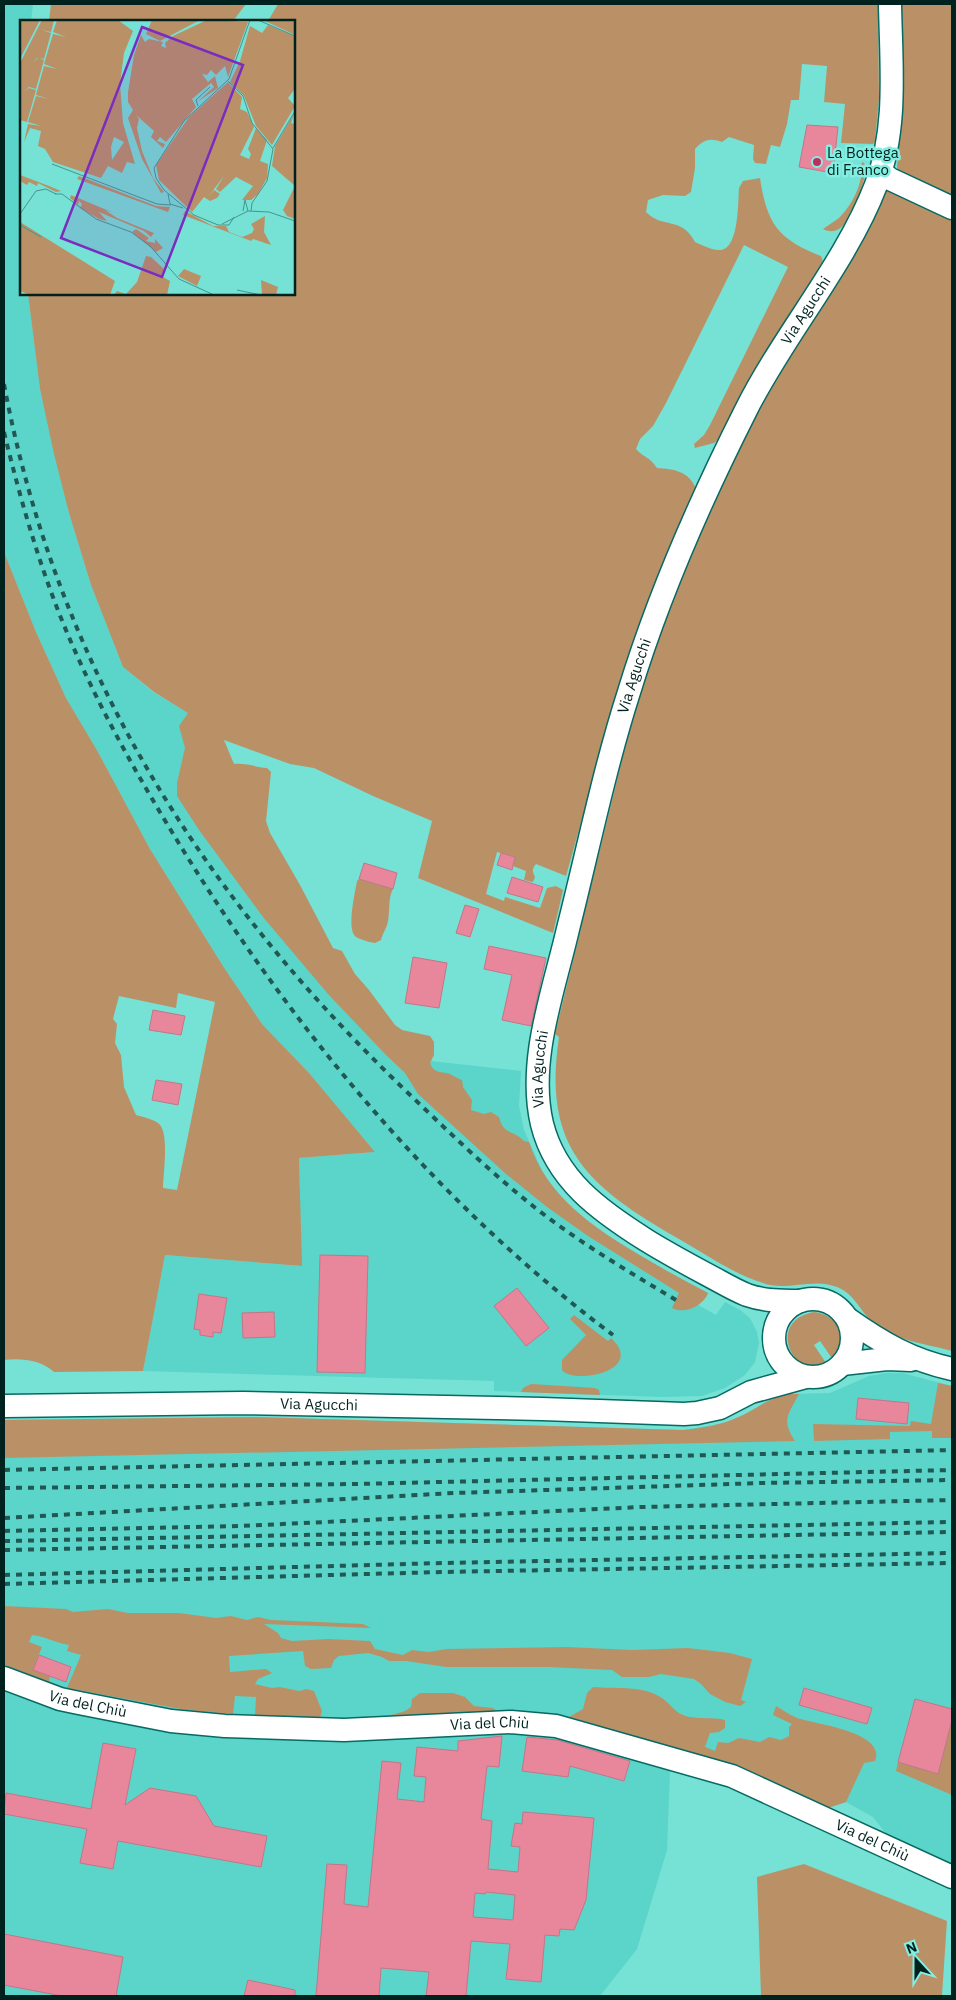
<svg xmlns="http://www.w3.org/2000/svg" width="956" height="2000" viewBox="0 0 956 2000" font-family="'IBM Plex Sans',sans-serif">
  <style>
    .built { fill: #5bd4c9 }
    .green { fill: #ba9167; fill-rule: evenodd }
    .building { fill: #e8879c; stroke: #c47586; fill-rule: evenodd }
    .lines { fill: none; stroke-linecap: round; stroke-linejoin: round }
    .minor-casing { stroke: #066a62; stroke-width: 25 }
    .minor { stroke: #fff; stroke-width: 22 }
    .rail { stroke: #215853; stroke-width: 4; stroke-dasharray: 6 6; stroke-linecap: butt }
    .poi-dot { fill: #bc2e5d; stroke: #83eee2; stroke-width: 2 }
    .labels { text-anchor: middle; stroke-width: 5; stroke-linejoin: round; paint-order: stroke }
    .poi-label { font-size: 15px; fill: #00221f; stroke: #83eee2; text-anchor: start }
    .street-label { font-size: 15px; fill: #00221f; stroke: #83eee2 }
    .inset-road { fill: none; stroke: #47958c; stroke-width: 1 }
    .view { fill: #7b2cbf; fill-opacity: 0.15; stroke: #7b2cbf; stroke-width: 2.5 }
    .inset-edge { fill: none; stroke: #00221f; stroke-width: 2.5 }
  </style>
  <rect width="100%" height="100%" fill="#76e1d5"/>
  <path class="built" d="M4 4H33L31 21H21V50L19 71V92L21 93V294H28L40 389 69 513 91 585 123 667 153 692 189 713 223 740 259 822 309 924 390 1031 430 1061 521 1071 519 1106 524 1130 543 1173 563 1200 581 1217 608 1236 684 1281 708 1293 706 1297 698 1305 716 1315 725 1302 740 1310 750 1318 757 1332 759 1343 755 1362 745 1375 725 1388 702 1396 662 1397 494 1391V1381L143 1371 165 1255 301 1266 299 1158 375 1152 310 1074 262 1024 223 966 150 849 98 752 66 698 36 632 4 552Z
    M886 1373H902L952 1386V1868L888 1836 873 1817 846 1802 825 1809 713 1759 677 1748 670 1771 667 1850 637 1949 600 1996H4V1420L256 1417 683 1430 725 1423 750 1412 768 1400 788 1394 830 1393 869 1376Z"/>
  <path class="green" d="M51 4H246L233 21H49Z
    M278 4H878L879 98 875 141 873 144 841 143 845 104 824 102 827 66 802 64 799 100H791L787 124 780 147 771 145 766 164 755 163 753 159 754 145 729 137 722 142C710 138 704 139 695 149V168L691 192 685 196 663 195 648 200 646 212C662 229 682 216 695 242 702 245 713 251 721 250 739 248 738 201 739 188L743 181 760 178C767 224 778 239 821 256L823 262 758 364 721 437 714 443 695 448 694 444 704 435 710 425 788 267 744 245 666 403 653 426 640 439 636 449C644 458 649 456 657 468 674 469 689 471 696 489L616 697 566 876 536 864C532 869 532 871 535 877L533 882 524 880 526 871 513 866 515 857 497 852 486 894 504 901 505 897 540 908 547 888 556 886 563 890 553 933 418 878 432 821 373 796 314 768 290 764 224 740 234 764C247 763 255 767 267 768L271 772 266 821 270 833 300 885 333 948 342 951 355 974 369 990 395 1025 402 1030 430 1036 434 1042V1055L430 1063C433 1072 439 1072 447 1073 451 1074 457 1078 462 1080L463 1087 472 1100 471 1110 484 1114 491 1112 499 1117C503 1135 514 1130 524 1141L529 1142C547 1197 593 1227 641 1256 663 1269 685 1281 708 1293 704 1305 685 1315 672 1308L679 1293 588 1236 547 1207 506 1174 418 1094 405 1073 386 1055 328 994 263 917 199 830 177 796V783L185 748 179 726 188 713 154 692 123 667 91 585 69 513 54 454 40 389 28 294H294V21H268Z
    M901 4H952V201L901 177 897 167 901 115Z
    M863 162 867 168C862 186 850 243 823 229 828 225 834 222 839 218 852 205 864 183 861 164Z
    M888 186 952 212V1351C927 1344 895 1341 874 1323 860 1312 855 1294 837 1287 812 1277 787 1292 763 1283 733 1274 706 1254 679 1239 589 1187 542 1149 559 1037L555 1034 632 718 671 598 742 438 791 349Z
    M4 552 36 632 66 698 98 752 150 849 223 966 262 1024 310 1074 375 1152 299 1158 302 1266 165 1255 143 1371 54 1372C41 1360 21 1358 4 1360ZM178 993 215 1002 177 1190 163 1188C163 1174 170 1131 158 1123 152 1119 143 1117 136 1115L124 1087 121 1055 115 1043 117 1024 113 1019 119 996 176 1008Z
    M359 879 393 889C388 898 390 910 388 921 387 928 383 932 381 940L375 943C372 943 359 939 356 937 346 930 355 893 357 881Z
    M814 1312C839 1316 848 1335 835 1357H831L820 1341 814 1345 826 1363C795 1383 764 1321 814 1312Z
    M574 1315 608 1341 611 1338C647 1371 573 1385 562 1370V1360L586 1335 570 1319Z
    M938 1383 952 1386V1438H932V1431L890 1432V1439L814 1441 813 1424 910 1426 911 1421 931 1424Z
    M531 1384 595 1388 599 1390 600 1395 521 1392 523 1388Z
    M788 1394H799C788 1415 781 1420 795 1441L4 1458V1420L256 1417 683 1430C703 1428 722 1425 741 1416 757 1408 769 1398 788 1394Z
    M4 1606 66 1609 73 1612 108 1609 128 1613H179L216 1618 231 1616 247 1620 258 1617 271 1620 363 1624 371 1628 264 1624 278 1633 281 1638 292 1641 328 1639 370 1641 375 1649 403 1655 412 1650 429 1652 447 1649 567 1647 632 1650 688 1648 730 1653 752 1659 741 1700 746 1702 740 1706 725 1702 710 1694 701 1684 694 1679 661 1674 649 1677H622L612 1670 548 1667H446L406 1661H389L382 1657 368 1653 339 1656 334 1660 331 1668 311 1669 305 1666 303 1651 229 1656 230 1672 266 1669 272 1673 258 1679 255 1684 272 1688 280 1687 299 1691 307 1689 314 1691 322 1711 320 1718 255 1716 256 1697 235 1696 233 1714 186 1710 67 1688 81 1655 67 1651 69 1645C56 1643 44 1636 32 1635L29 1642 42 1647 33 1669 50 1676 49 1682 4 1665Z
    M593 1687C615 1689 643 1685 662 1698 673 1706 675 1714 690 1717 702 1719 712 1717 725 1720V1728L719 1732 710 1733 705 1747 715 1751 718 1742 728 1743 739 1738 760 1742 769 1737 781 1740 789 1736V1727L792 1724 773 1715 776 1706C783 1710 790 1715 797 1718 815 1724 887 1732 875 1761L864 1763 846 1802 825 1809 713 1759 569 1717 583 1709 587 1693Z
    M420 1693H453L465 1697 474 1706 493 1708 498 1712 382 1718C393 1713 403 1714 411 1707L412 1699Z
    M952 1720V1795L896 1771 898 1762 938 1774Z
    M804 1864 947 1921 942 1995 947 1996H761L757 1877Z"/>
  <path class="building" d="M807 125 838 127 833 173 799 167Z
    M501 853 515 857 512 870 497 865Z
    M364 863 397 873 393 889 359 879Z
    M512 877 543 887 538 902 507 893Z
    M465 905 479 909 470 937 456 933Z
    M489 946 546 958 531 1026 502 1020 512 975 484 969Z
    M413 957 447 963 439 1008 405 1003Z
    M153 1010 185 1016 181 1035 149 1030Z
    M156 1080 182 1084 178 1105 152 1100Z
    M320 1255 368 1256 365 1373 317 1372Z
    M517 1288 549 1328 526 1346 494 1306Z
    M199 1294 227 1298 221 1333 213 1332V1337L200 1335V1330L194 1329Z
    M274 1312 275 1337 243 1338 242 1313Z
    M858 1398 909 1403 907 1424 856 1419Z
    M39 1655 71 1667 66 1682 33 1670Z
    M804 1688 872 1708 867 1724 799 1705Z
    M915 1699 952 1709V1720L938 1774 898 1762Z
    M502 1736 499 1767 487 1766 481 1819 492 1821 488 1869 518 1872 520 1847 511 1846 515 1823 522 1824 523 1812 594 1818 586 1900 574 1930 560 1929 559 1936 545 1935 541 1982 506 1979 510 1944 471 1941 466 1996H426L429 1972 381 1968 379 1996H316L327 1864 347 1865 344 1904 368 1907 382 1761 401 1763 397 1799 424 1802 426 1777 414 1776 417 1747 458 1751V1741ZM486 1892 515 1895 513 1920 473 1917 475 1893 485 1894Z
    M527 1737 557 1740 630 1761 624 1781 570 1766 568 1777 522 1771Z
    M103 1743 136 1749 125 1805 150 1788 196 1796 214 1826 267 1836 261 1867 118 1841 113 1869 80 1863 87 1829 4 1814 6 1793 91 1809Z
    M4 1934 123 1957 116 1996H62L4 1985Z
    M248 1980 295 1990V1996H244Z"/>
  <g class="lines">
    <g class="minor-casing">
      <g id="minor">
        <path d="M881 172 890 179 952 208"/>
        <circle cx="813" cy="1338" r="39"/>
        <path id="s1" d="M800 1301C782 1301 764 1301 747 1295 737 1291 728 1286 719 1281 695 1268 670 1255 646 1240 600 1211 556 1180 542 1124 527 1061 554 990 568 929 588 850 604 770 629 692 658 597 701 499 746 410 784 334 846 263 876 185 898 128 891 64 890 4"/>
        <path d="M848 1319C882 1343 911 1360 952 1369"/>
        <path d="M842 1364 887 1359 911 1360"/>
        <path id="s2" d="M4 1406 243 1403 542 1409 684 1414 697 1413 720 1408 751 1392 806 1377"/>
        <path id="s3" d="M4 1678 60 1699 79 1703 171 1721 225 1726 344 1730 511 1722 556 1726 732 1776 952 1877"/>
      </g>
    </g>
    <use href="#minor" class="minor"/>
    <path class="rail" d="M4 384C57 667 201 895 407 1092 450 1133 492 1174 538 1210 582 1244 629 1272 676 1300
      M4 432C19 494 36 554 59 613 92 696 136 774 183 850 297 1034 439 1205 613 1335
      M4 1470 952 1450
      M4 1488 356 1484 952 1470
      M4 1518 454 1493 762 1483 952 1480
      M4 1531 241 1526 641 1507 952 1500
      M4 1541 952 1522
      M4 1550 952 1532
      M4 1575 442 1563 952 1553
      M4 1584 441 1572 952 1563"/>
  </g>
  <circle class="poi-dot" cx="817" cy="162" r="5"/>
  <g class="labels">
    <g class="poi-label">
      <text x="827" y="158">La Bottega<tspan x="827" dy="17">di Franco</tspan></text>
    </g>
    <g class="street-label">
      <text dy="5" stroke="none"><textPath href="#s1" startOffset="1194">Via Agucchi</textPath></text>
      <text dy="5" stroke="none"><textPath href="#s1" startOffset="789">Via Agucchi</textPath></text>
      <text dy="5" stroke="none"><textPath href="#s1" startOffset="384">Via Agucchi</textPath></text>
      <text dy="5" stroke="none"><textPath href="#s2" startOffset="315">Via Agucchi</textPath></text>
      <text dy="5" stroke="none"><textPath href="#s3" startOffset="88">Via del Chiù</textPath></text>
      <text dy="5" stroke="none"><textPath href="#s3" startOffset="492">Via del Chiù</textPath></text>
      <text dy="5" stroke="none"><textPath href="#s3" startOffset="896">Via del Chiù</textPath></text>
    </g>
  </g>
  <g transform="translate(20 20)">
    <rect width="275" height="275" fill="#76e1d5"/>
    <path d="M0 0H20L0 39ZM22 0H34L31 12 22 10 31 13 24 39 17 38 13 42 18 38 24 40 16 69 9 67 4 72 9 68 16 70 7 102 0 100V43ZM37 0H98L113 11 104 33 100 64 103 103 115 144 107 142 102 153 88 146 81 158 33 142 25 129 18 126 21 111 10 108 4 122 8 104 21 106 8 102 16 76 29 79 16 75 24 46 37 49 24 44 33 14 46 17 33 12ZM94 117 104 122 92 140 91 127ZM132 0H180L140 21 126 14ZM187 0 228 2 208 57 205 46 196 55 191 50 187 55 182 54 188 62 195 56 198 68 177 82 194 67 191 63 172 79 176 87 146 122 140 117 137 121 145 124 143 128 131 117 134 111 116 95 119 99 117 108 122 131 133 158 144 172 141 173 122 139 108 98 113 90 108 82V72L114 35 121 15 125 22 129 19 143 22 141 26 146 28 145 23 153 16ZM269 0 275 2V15L245 1ZM248 5 275 16V69L268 78 275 86 252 125 236 106 224 76 210 62 220 41 230 6 242 13ZM208 62 222 77 220 89 227 92 234 107 220 135 229 139 231 134 228 129 236 108 247 120 240 141 248 144 247 158 238 174 231 180H222L233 166 216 157 200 172 196 169 204 156 188 177 194 170 200 174 197 178 190 181 184 177 172 192 139 160 136 145 169 97ZM275 92 271 103 275 104V199L267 196 263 190 275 166 252 146 255 126ZM0 155 29 166 41 171 36 172 18 163 17 166 9 162 7 165 0 161ZM59 156 136 186 150 187 148 192 57 159ZM51 175 94 193 85 190 97 198 134 213 131 217 124 211 79 192 87 201 79 199 60 188 62 184 59 181 58 185 50 178ZM150 190 163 195 165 191 193 206H206L209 212 222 217 232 213 234 209 231 204 245 196 244 212 251 225 233 219 231 221ZM0 202 95 261 90 275H10L0 271ZM116 209 129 218 126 221 135 223V219L143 228 136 232 112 212ZM126 236 131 237 144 249 141 256 150 261 147 275H94L97 271 106 274 117 262ZM164 249 181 256 177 266 158 256ZM241 260 258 267 256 275 242 274Z" fill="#ba9167" fill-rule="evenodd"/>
    <path class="inset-road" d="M238 0 275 16M208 61 223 76 232 103 253 129 247 161 232 183 231 191M178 86 176 80 190 67M253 128 275 91M32 144 137 184 151 185M35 174H42L76 199 111 212 130 226 159 259 194 275M148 174 150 184 163 188M223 191 225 180 228 191M0 194 16 171 26 169 36 174M214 197 209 205H198L174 195 144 170 136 158 134 148 164 101 209 59 230 0M202 204 228 191 249 192 275 201M0 205 21 217M217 270 241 275"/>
    <path class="view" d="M122 7 223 45 142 257 41 218Z"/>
    <rect width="275" height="275" class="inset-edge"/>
  </g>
  <rect width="956" height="2000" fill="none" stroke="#00221f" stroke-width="10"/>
  <g transform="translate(916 1960) rotate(339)" stroke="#83eee2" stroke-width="4" paint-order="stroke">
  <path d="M0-4L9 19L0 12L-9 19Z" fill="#00221f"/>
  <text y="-8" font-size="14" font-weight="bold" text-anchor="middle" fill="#00221f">N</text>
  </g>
</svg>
